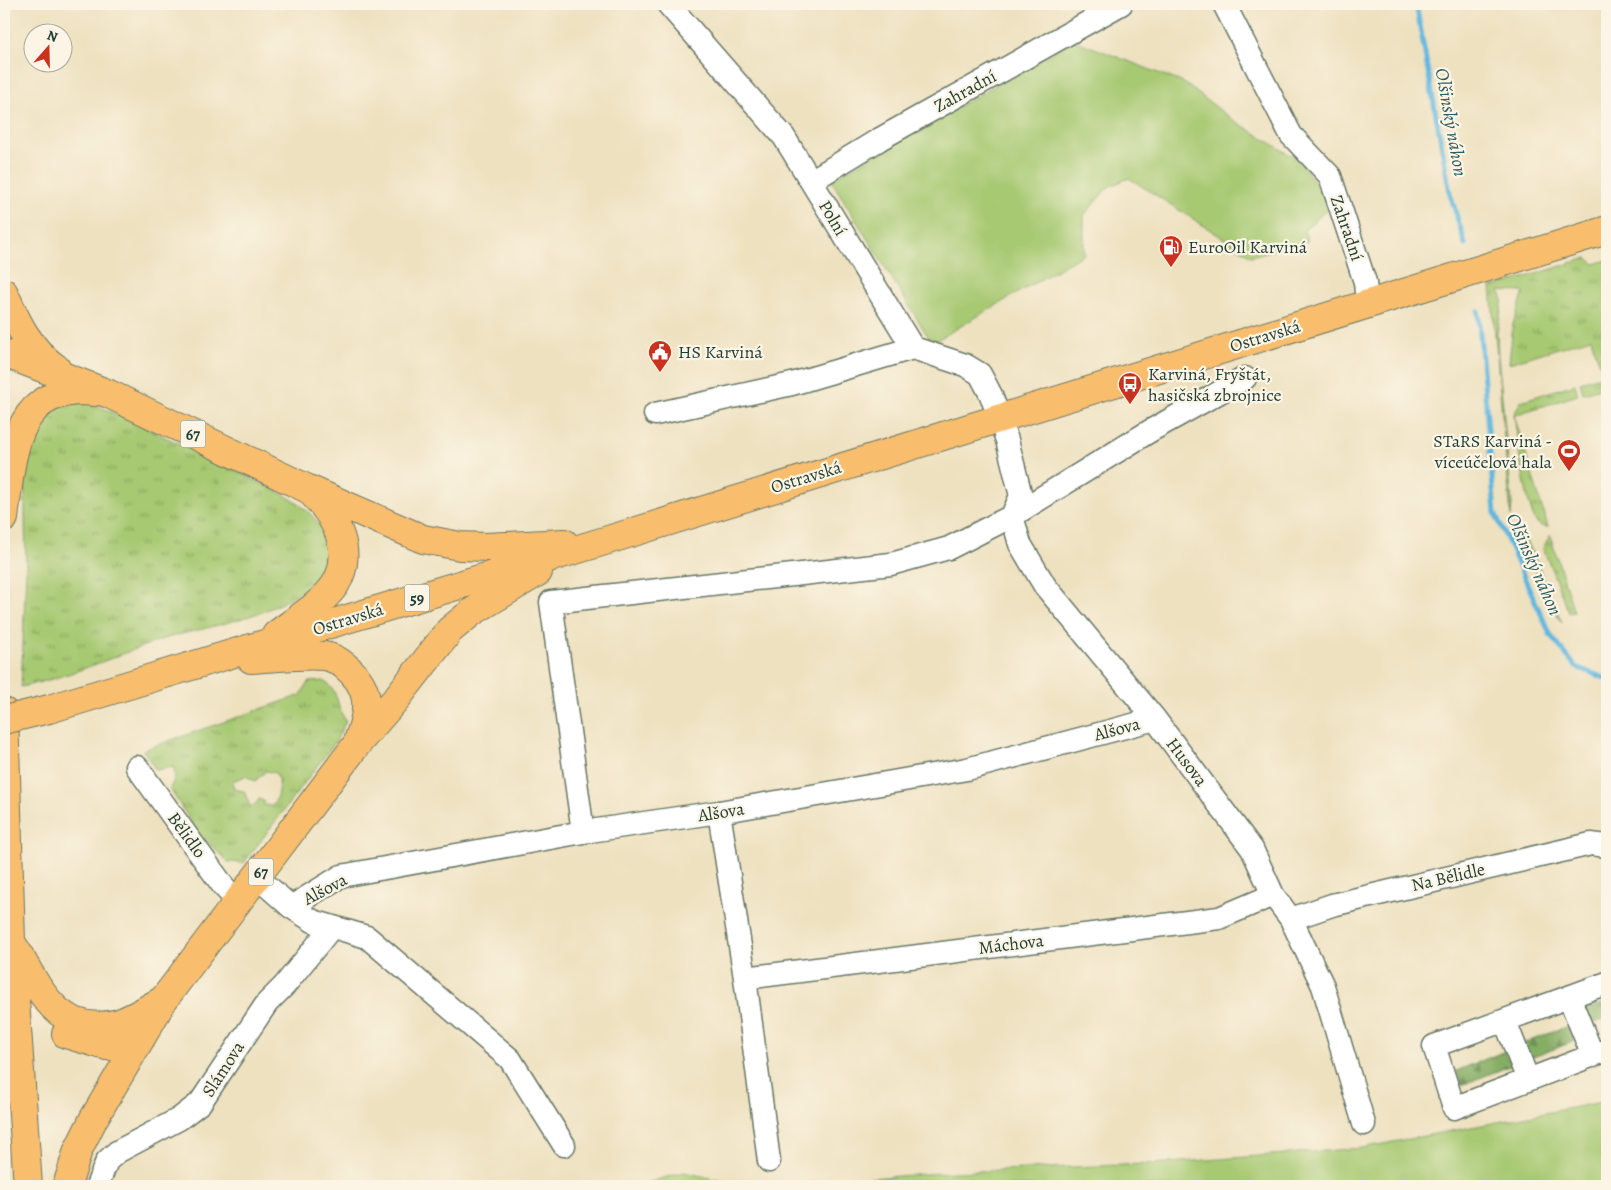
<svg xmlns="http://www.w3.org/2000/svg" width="1611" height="1190" viewBox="0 0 1611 1190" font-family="Alegreya,serif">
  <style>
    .grass { fill: url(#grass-tufts); stroke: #638353; fill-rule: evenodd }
    .forest { fill: url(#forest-firs); stroke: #52754c }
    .green { fill: #a7c972; stroke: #638353 }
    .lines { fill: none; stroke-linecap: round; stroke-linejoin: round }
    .stream { stroke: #61b7de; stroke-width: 5 }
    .minor-casing { stroke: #677665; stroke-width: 25 }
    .major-casing { stroke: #677665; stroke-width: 30 }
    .minor { stroke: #fff; stroke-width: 22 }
    .major { stroke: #f9be6d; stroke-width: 28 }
    .major-bridge-casing { stroke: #677665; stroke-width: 30; stroke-linecap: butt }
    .major-bridge { stroke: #f9be6d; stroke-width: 28 }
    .labels { text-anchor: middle; stroke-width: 4.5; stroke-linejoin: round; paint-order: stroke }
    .shield { fill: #fcf5e5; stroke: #617469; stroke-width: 1 }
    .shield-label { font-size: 16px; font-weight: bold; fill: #1f3d34 }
    .street-label { font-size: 18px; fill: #1f3d34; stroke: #fcf5e5 }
    .poi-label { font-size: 18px; fill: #1f3d34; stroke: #fcf5e5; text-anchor: start }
    .water-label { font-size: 19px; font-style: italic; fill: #305c5e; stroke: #fcf5e5 }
  </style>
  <defs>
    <pattern id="grass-tufts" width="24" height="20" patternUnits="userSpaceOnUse" patternTransform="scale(1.25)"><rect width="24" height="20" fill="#a7c972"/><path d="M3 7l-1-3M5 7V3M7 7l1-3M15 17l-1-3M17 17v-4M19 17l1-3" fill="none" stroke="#87a45e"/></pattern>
    <pattern id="forest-firs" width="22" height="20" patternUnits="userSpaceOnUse" patternTransform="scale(1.25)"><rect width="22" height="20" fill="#85ad64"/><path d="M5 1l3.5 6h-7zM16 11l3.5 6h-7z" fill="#6c8e53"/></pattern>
  </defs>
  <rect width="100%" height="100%" fill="#fcf5e5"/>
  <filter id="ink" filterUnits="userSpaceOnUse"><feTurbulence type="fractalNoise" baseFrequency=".02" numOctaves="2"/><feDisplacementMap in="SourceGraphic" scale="10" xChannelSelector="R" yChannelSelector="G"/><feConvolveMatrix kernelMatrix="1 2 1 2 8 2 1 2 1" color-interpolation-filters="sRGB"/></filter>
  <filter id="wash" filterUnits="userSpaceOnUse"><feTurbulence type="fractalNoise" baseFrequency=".0096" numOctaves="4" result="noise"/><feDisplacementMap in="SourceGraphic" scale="20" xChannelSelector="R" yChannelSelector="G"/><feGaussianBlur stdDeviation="1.12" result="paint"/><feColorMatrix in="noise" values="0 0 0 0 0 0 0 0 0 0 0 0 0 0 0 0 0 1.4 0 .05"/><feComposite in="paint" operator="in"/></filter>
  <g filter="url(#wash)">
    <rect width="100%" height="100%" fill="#eee1c0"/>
    <path class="grass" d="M1587 258 1595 264 1607 260V386L1583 393 1580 382 1603 375 1591 338 1509 363 1513 324 1524 292 1499 291 1503 299 1497 333 1498 355 1512 503 1511 517 1491 288Z
      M1575 384 1578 395 1514 415 1548 527C1544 527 1540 526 1537 523 1527 514 1516 431 1514 414L1521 401Z
      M69 402 89 403 105 409C153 431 201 454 248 477 271 489 298 498 315 519 321 526 325 538 325 546 330 610 208 625 164 639 116 655 70 677 21 687L26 571 24 458 38 422 52 409Z
      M1518 533 1524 538 1530 547 1562 623 1547 596Z
      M1550 535 1574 612 1569 613 1543 548Z
      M324 681C340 691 336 708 346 721L336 741 244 863 228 862 198 833 170 789 175 777 174 767 156 770 143 750 301 695 308 682ZM266 771 276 773C280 783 279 799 272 806L264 805V801L259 799 255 805 250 806 244 791 234 789 232 781 246 776 255 781Z"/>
    <path class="forest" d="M1604 1003 1607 1018 1588 1026 1582 1011Z
      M1568 1026 1575 1041 1528 1059 1522 1044Z
      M1505 1051 1512 1065 1462 1085 1456 1071Z"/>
    <path class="green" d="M1074 40 1184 83 1232 119 1300 161 1331 206 1304 230 1308 241 1251 256 1129 178 1108 187 1084 215V254L932 343 831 180Z
      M1607 1101V1186H760L954 1172 1168 1163 1362 1148Z
      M684 1172 746 1186H637Z"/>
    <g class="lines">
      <path class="stream" d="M1416 4 1450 193 1465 244
        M1478 311 1495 513 1551 636 1576 667 1607 679"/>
    </g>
  </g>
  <g filter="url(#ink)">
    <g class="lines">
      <g class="minor-casing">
        <path id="minor" d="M668 4 784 137 913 348 965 365 980 374 991 395 1007 440 1021 496 1012 516 1020 544 1045 586 1155 719 1252 849 1273 895 1291 919 1323 986 1364 1124
          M1224 4 1291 135 1330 176 1365 282 1367 304
          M811 181 880 139 1121 4
          M655 414 792 384 913 348
          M137 767 224 887 238 901
          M719 812 745 978 769 1161
          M583 832 551 602 891 564 949 548 1012 516 1150 431 1245 378
          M257 877 291 907 313 921 367 937 510 1059 564 1145
          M291 907 341 876 583 832 719 812 967 769 1155 719
          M1291 919 1332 905 1591 844 1607 846
          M745 978 1219 918 1273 895
          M1607 983 1434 1046 1454 1108 1607 1050
          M1569 997 1593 1056
          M1505 1021 1528 1080
          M97 1186 107 1161 117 1152 179 1119 200 1103 267 1003 284 986 331 928"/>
      </g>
      <g class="major-casing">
        <path id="major" d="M4 293C17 323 29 349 56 368
          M4 353 109 394 306 488 423 539 460 546 486 547 564 543
          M4 518C12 458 12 383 95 392
          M276 635C295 620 321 605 335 585 355 553 336 517 313 494
          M251 659C275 658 301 654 324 656 332 657 339 661 345 666 371 687 370 709 359 738
          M49 709 608 540 1607 230
          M4 712 11 942 28 1186
          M15 948C39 989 58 1036 115 1024 132 1020 148 1008 163 1000
          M66 1034 107 1046 135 1047
          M67 1186 78 1150 94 1118 164 999 357 744 396 699 450 630 472 612 538 572"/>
      </g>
      <use href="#minor" class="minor"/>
      <use href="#major" class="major"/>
      <g class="major-bridge-casing">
        <path id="major-bridge" d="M4 720 49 709"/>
      </g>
      <use href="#major-bridge" class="major-bridge"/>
    </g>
  </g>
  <defs>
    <g id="fuel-pin" transform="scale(1.25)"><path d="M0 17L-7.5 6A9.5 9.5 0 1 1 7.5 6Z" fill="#c8321e" stroke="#fcf5e5"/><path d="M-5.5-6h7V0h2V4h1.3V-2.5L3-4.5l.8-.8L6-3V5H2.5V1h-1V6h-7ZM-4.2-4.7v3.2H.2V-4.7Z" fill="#fff"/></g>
    <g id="civic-pin" transform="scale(1.25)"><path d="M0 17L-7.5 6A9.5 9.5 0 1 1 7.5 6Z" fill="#c8321e" stroke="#fcf5e5"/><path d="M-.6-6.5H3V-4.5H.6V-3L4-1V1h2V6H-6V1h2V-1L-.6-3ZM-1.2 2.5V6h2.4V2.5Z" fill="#fff"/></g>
    <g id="bus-pin" transform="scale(1.25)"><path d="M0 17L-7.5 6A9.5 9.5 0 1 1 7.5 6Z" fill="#c8321e" stroke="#fcf5e5"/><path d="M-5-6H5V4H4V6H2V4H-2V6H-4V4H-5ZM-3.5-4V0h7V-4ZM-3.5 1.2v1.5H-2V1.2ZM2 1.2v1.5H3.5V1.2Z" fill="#fff"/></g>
    <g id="stadium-pin" transform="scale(1.25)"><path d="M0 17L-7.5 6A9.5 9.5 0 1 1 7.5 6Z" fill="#c8321e" stroke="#fcf5e5"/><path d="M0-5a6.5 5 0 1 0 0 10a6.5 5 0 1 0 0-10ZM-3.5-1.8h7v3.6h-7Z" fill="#fff"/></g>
  </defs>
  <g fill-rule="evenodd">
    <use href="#fuel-pin" x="1171" y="247"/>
    <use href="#civic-pin" x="660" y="352"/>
    <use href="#bus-pin" x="1130" y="384"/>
    <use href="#stadium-pin" x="1569" y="451"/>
  </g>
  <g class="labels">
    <g class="shield">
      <rect x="180.5" y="420.5" width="25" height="27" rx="4"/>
      <rect x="404.5" y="584.5" width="25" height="27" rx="4"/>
      <rect x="248.5" y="858.5" width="25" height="27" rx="4"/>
    </g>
    <g class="shield-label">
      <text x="193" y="440">67</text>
      <text x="417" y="604">59</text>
      <text x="261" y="878">67</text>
    </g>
    <g class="street-label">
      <text transform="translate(965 91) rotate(-29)" y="6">Zahradní</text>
      <text transform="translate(833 218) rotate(59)" y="6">Polní</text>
      <text transform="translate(1347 228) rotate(71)" y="6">Zahradní</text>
      <text transform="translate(1265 336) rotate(-17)" y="6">Ostravská</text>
      <text transform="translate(806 477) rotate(-17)" y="6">Ostravská</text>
      <text transform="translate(348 619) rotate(-17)" y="6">Ostravská</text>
      <text transform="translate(1117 729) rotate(-15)" y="6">Alšova</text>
      <text transform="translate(1187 762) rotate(53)" y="6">Husova</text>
      <text transform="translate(721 812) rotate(-9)" y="6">Alšova</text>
      <text transform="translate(187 835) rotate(54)" y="6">Bělidlo</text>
      <text transform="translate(1448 877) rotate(-13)" y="6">Na Bělidle</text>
      <text transform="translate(325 889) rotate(-28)" y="6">Alšova</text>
      <text transform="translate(1011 944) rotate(-7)" y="6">Máchova</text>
      <text transform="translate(223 1069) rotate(-57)" y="6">Slámova</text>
    </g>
    <g class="poi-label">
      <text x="1188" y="253">EuroOil Karviná</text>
      <text x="678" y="358">HS Karviná</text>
      <text x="1148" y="380">Karviná, Fryštát,<tspan x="1148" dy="21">hasičská zbrojnice</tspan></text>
      <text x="1552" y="447" text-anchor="end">STaRS Karviná -<tspan x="1552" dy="21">víceúčelová hala</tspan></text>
    </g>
    <g class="water-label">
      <text transform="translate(1452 122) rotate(80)" y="7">Olšinský náhon</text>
      <text transform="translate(1535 564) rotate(66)" y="7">Olšinský náhon</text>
    </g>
  </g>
  <rect width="1611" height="1190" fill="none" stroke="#fcf5e5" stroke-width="20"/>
  <g transform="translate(48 48) rotate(20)"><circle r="24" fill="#fcf5e5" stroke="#a4ab9e"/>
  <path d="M0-4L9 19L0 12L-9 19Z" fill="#c8321e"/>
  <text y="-8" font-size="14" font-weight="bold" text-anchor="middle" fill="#1f3d34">N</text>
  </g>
</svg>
